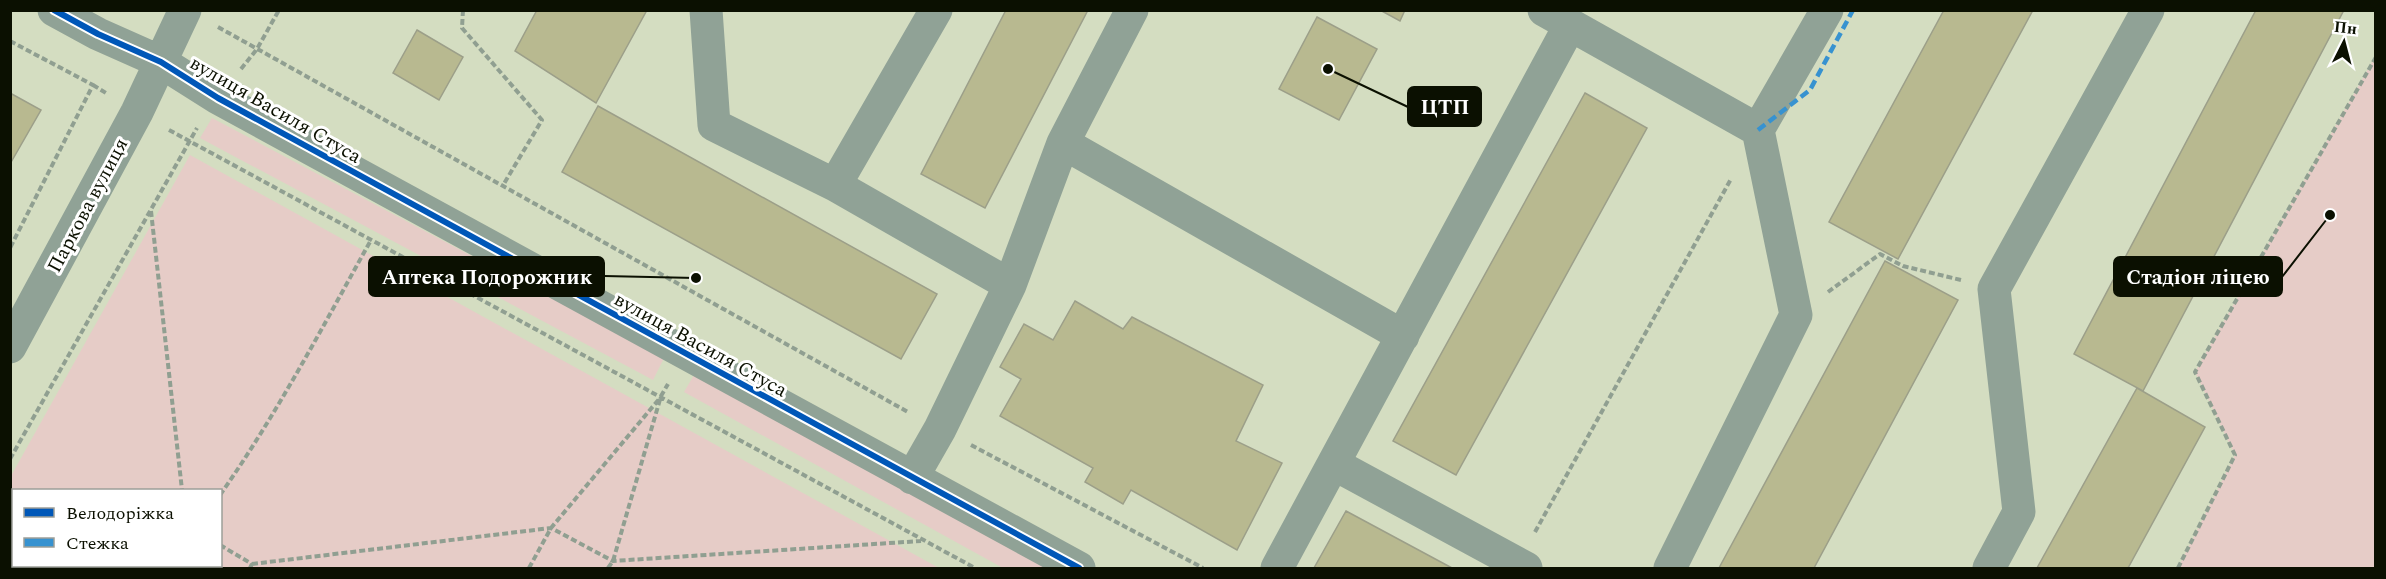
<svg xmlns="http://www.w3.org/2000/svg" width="2386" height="579" viewBox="0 0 2386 579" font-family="Spectral,serif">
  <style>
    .green { fill: #e6ccc7; fill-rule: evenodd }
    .building { fill: #b8b990; stroke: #9c9f89; stroke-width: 1.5 }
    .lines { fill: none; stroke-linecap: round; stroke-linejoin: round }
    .path { stroke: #909f91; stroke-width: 4; stroke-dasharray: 6 3; stroke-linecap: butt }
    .minor { stroke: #90a296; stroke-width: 33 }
    .quiet { stroke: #3792d0; stroke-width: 4.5; stroke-dasharray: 9 4.5; stroke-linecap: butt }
    .cycleway-casing { stroke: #fff; stroke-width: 10 }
    .cycleway { stroke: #0057b8; stroke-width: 6 }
    .labels { text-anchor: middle; stroke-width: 6; stroke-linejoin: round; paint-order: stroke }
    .street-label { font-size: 20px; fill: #0b1001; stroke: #fff }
    .leader { fill: none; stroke: #0b1001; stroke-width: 2 }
    .callout-dot { fill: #0b1001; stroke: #fff; stroke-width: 2 }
    .callout { fill: #0b1001; stroke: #0b1001; stroke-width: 2 }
    .callout-label { font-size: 21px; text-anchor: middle; font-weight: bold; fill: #fff }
  </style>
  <rect width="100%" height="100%" fill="#d4ddc1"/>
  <path class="green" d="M2375 57V568H2178L2235 455 2195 372Z
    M212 118 664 358 653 380 200 138Z
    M190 155 939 568H11V476ZM220 490V566H14V490Z
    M694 375 1046 568H1003L684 392Z"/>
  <path class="building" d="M537 10H647L596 103 515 51Z
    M1006 10H1088L985 208 921 174Z
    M1380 10H1405L1400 21Z
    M1944 10H2033L1898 259 1829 222Z
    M2256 10H2344L2143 391 2074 354Z
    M1317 17 1377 49 1339 120 1279 89Z
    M417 30 463 57 439 100 393 73Z
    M10 93 41 110 10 164Z
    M1585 93 1647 128 1456 475 1393 441Z
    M598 106 937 294 901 359 562 172Z
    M1885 261 1958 300 1814 568H1719Z
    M1075 301 1123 329 1132 317 1263 385 1236 441 1282 463 1237 550 1131 490 1123 504 1085 482 1093 468 1000 416 1021 379 1000 367 1024 324 1053 340Z
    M2137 388 2205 427 2128 568H2037Z
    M1346 511 1452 568H1314Z"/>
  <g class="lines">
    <path class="path" d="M463 10 462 28 542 120 502 187
      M218 27 908 412
      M10 41 93 85 10 248
      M241 69 257 49 279 10
      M93 85 106 93
      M169 130 975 568
      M151 211 182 490
      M1828 292 1880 254 1903 266 1961 280
      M971 445 1203 568
      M10 459 197 128
      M220 495C277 414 323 326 371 240
      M1535 532 1731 179
      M220 545 252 564 250 568
      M252 564 551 528 613 561 921 541
      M155 568 158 566
      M529 568 551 528 660 398
      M608 568 613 561 661 396 668 384
      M2178 568 2235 455 2195 372 2376 57"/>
    <path class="minor" d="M54 10 98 34 161 62 218 98 1079 568
      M706 10 714 125 835 185 1010 285
      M1544 10 1758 130
      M1063 143 1132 10
      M835 185 936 10
      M10 347 137 112 185 10
      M1334 464 1526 568
      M912 478 940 429 1010 285 1063 143 1403 336
      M1277 568 1570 25
      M1670 568 1796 315 1758 130 1827 10
      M1989 568 2019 512 1994 289 2148 10"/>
    <path class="quiet" d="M1758 130 1810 90 1853 10"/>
    <g class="cycleway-casing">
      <path id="cycleway" d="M54 10 98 34 161 62 218 98 1079 568"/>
    </g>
    <use href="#cycleway" class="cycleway"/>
  </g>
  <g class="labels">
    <g class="street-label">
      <text transform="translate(276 109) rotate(30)" y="7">вулиця Василя Стуса</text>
      <text transform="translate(87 205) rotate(-62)" y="7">Паркова вулиця</text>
      <text transform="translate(701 344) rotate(29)" y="7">вулиця Василя Стуса</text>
    </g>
  </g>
  <path class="leader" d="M1328 69L1408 107M696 278L604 276M2330 215L2282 277"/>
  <g class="callout-dot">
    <circle cx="1328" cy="69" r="6"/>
    <circle cx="696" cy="278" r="6"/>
    <circle cx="2330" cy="215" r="6"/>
  </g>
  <g class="callout">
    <rect x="1408" y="87" width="73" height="39" rx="6"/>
    <rect x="369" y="257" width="235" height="39" rx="6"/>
    <rect x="2114" y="257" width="168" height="39" rx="6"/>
  </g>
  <g class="callout-label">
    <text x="1445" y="114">ЦТП</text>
    <text x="487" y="284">Аптека Подорожник</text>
    <text x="2198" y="284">Стадіон ліцею</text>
  </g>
  <rect width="2386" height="579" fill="none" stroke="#0b1001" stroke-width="24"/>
  <rect x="12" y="489" width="210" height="78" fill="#ffffff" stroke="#9d9f99" stroke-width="1.5"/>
  <rect x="24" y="508" width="30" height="9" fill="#0057b8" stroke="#9d9f99" stroke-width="1.5"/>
  <text x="66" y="519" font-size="18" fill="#0b1001">Велодоріжка</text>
  <rect x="24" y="538" width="30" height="9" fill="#3792d0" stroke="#9d9f99" stroke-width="1.5"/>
  <text x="66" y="549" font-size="18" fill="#0b1001">Стежка</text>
  <g transform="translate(2344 42) rotate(6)" stroke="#ffffff" stroke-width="4.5" paint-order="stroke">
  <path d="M0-4.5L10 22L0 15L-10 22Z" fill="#0b1001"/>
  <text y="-9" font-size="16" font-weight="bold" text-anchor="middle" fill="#0b1001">Пн</text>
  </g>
</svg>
